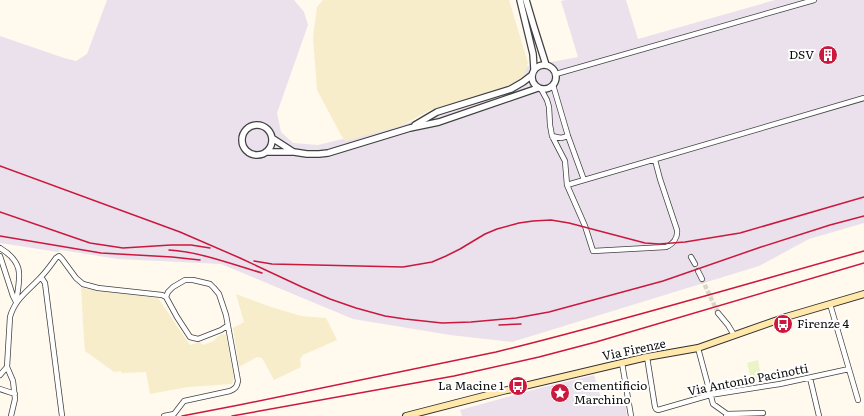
<svg xmlns="http://www.w3.org/2000/svg" width="864" height="416" viewBox="0 0 864 416" font-family="Literata,serif">
  <style>
    .industrial { fill: #eae1ed }
    .farmland { fill: #f8edcb }
    .pitch { fill: #ebf4c6 }
    .lines { fill: none; stroke-linecap: round; stroke-linejoin: round }
    .minor-tunnel { stroke: #dbd6cc; stroke-width: 4.5; stroke-dasharray: 4.5 2; stroke-linecap: butt }
    .minor-casing { stroke: #414141; stroke-width: 6 }
    .tertiary-casing { stroke: #414141; stroke-width: 8 }
    .secondary-casing { stroke: #303030; stroke-width: 8 }
    .minor { stroke: #fff; stroke-width: 4.5 }
    .tertiary { stroke: #fff; stroke-width: 5.5 }
    .secondary { stroke: #ffe8a9; stroke-width: 6 }
    .rail { stroke: #cb183d; stroke-width: 1.5 }
    .labels { text-anchor: middle; stroke-width: 4; stroke-linejoin: round; paint-order: stroke }
    .poi-label { font-size: 12px; fill: #0e0e0e; stroke: #fff; text-anchor: end }
    .street-label { font-size: 12px; fill: #0e0e0e; stroke: #fff }
  </style>
  <rect width="100%" height="100%" fill="#fff9ee"/>
  <path class="industrial" d="M107 0H294L304 12 308 25 277 113 281 132 293 143 318 145 405 124 515 81 525 67 578 57 561 1 566 0H626L638 39 775 0H864V223L809 239 759 266 512 342 450 335 353 319 221 264 118 259 61 250 58 252 0 243V36L64 58 76 61 87 54Z
    M594 375 603 404 624 398 627 416H462L460 410 540 388Z"/>
  <path class="farmland" d="M323 0H509L528 63 524 76 506 87 430 110 401 126 345 141 341 135 317 90 313 37 317 7Z
    M81 286 86 289 158 298 190 345 200 342 203 345 214 341 217 337 222 334 226 335 234 377 232 384 188 387 150 394 146 372 121 373V371L114 372 85 351 83 324Z
    M236 294 268 306 301 316 326 318 337 340 303 355 300 359 301 367 274 380 262 358 257 357 239 367 233 328 244 322Z"/>
  <path class="pitch" d="M758 360 762 381 752 383 747 363Z"/>
  <g class="lines">
    <path class="minor-tunnel" d="M702 279 718 313"/>
    <g class="minor-casing">
      <path id="minor" d="M556 74 814 0
        M553 85 568 136 584 180
        M541 89 547 100 549 107 550 125 552 136 565 161 567 185 864 98
        M552 136 561 138 568 136
        M567 185 585 226 593 251 666 247C673 244 678 238 677 230L660 179 655 160
        M0 248C25 263 20 277 16 302
        M0 256 13 296 16 302
        M691 257 695 264
        M698 271 702 279
        M41 277 45 283 62 416
        M166 297 177 317 190 337 198 339 221 330 227 326
        M830 304 858 400
        M718 313 728 325 734 335
        M698 348 713 404 727 414 726 416
        M647 357 655 407 656 409 658 410 710 395 780 384 849 369
        M622 363 631 416
        M0 375 7 367
        M810 378 819 416
        M0 389 15 394
        M727 414 763 413
        M11 416 15 399 13 381 7 367 10 317C15 299 28 291 40 278 46 272 51 265 56 258L59 256 62 259 76 278 83 284 98 288 162 295 166 297 168 292 173 287 185 280H193L210 284 214 288 219 294 226 315 238 381C237 387 235 389 230 391L184 401 174 414 164 416"/>
    </g>
    <g class="tertiary-casing">
      <path id="tertiary" d="M520 0 533 54 534 69
        M526 0 534 27 546 65
        M532 77a12 12 0 1 1 24 0a12 12 0 1 1-24 0Z
        M415 125 437 112 511 89 523 82 532 75
        M242 140a15 15 0 1 1 30 0a15 15 0 1 1-30 0Z
        M272 138 292 151
        M266 152H294L307 154H319L328 153 410 128 439 122 538 88"/>
    </g>
    <g class="secondary-casing">
      <path id="secondary" d="M406 416 503 391 647 357 698 348 786 317 864 294"/>
    </g>
    <use href="#minor" class="minor"/>
    <use href="#tertiary" class="tertiary"/>
    <use href="#secondary" class="secondary"/>
    <path class="rail" d="M0 166 180 232 240 258 302 287 330 299 356 308 385 316 405 319 442 323 471 322 516 318 549 312 663 281 761 247 830 225 864 216
      M0 212 90 243 123 248 171 245H191L210 248
      M0 236 101 253 172 257 200 260
      M169 250C201 252 231 264 262 273
      M254 261 272 264 403 267 432 262 446 256 460 249 485 234 497 229 519 223 533 221 551 220 569 223 645 243 659 244 685 242 740 233 864 197
      M499 325 521 324
      M182 416 239 405 496 352C619 322 742 285 864 251
      M232 416 454 376 539 357 596 342 864 263"/>
  </g>
  <defs>
    <g id="building-disc" transform="scale(1)"><circle r="9.5" fill="#cb183d" stroke="#fff"/><path d="M-4-6H4V6H1V3H-1V6H-4ZM-2.5-4.3h1.7v1.8h-1.7ZM.8-4.3h1.7v1.8H.8ZM-2.5-1h1.7V.8h-1.7ZM.8-1h1.7V.8H.8Z" fill="#fff"/></g>
    <g id="bus-disc" transform="scale(1)"><circle r="9.5" fill="#cb183d" stroke="#fff"/><path d="M-5-6H5V4H4V6H2V4H-2V6H-4V4H-5ZM-3.5-4V0h7V-4ZM-3.5 1.2v1.5H-2V1.2ZM2 1.2v1.5H3.5V1.2Z" fill="#fff"/></g>
    <g id="sight-disc" transform="scale(1)"><circle r="9.5" fill="#cb183d" stroke="#fff"/><path d="M0-6L1.8-2.2L6-1.7L2.9 1.2L3.7 5.4L0 3.3L-3.7 5.4L-2.9 1.2L-6-1.7L-1.8-2.2Z" fill="#fff"/></g>
  </defs>
  <g fill-rule="evenodd">
    <use href="#building-disc" x="828" y="55"/>
    <use href="#bus-disc" x="783" y="324"/>
    <use href="#bus-disc" x="518" y="386"/>
    <use href="#sight-disc" x="560" y="393"/>
  </g>
  <g class="labels">
    <g class="poi-label">
      <text x="814" y="59">DSV</text>
      <text x="797" y="328" text-anchor="start">Firenze 4</text>
      <text x="504" y="390">La Macine 1</text>
      <text x="574" y="390" text-anchor="start">Cementificio<tspan x="574" dy="14">Marchino</tspan></text>
    </g>
    <g class="street-label">
      <text transform="translate(634 350) rotate(-12)" y="4">Via Firenze</text>
      <text transform="translate(748 380) rotate(-11)" y="4">Via Antonio Pacinotti</text>
    </g>
  </g>
</svg>
